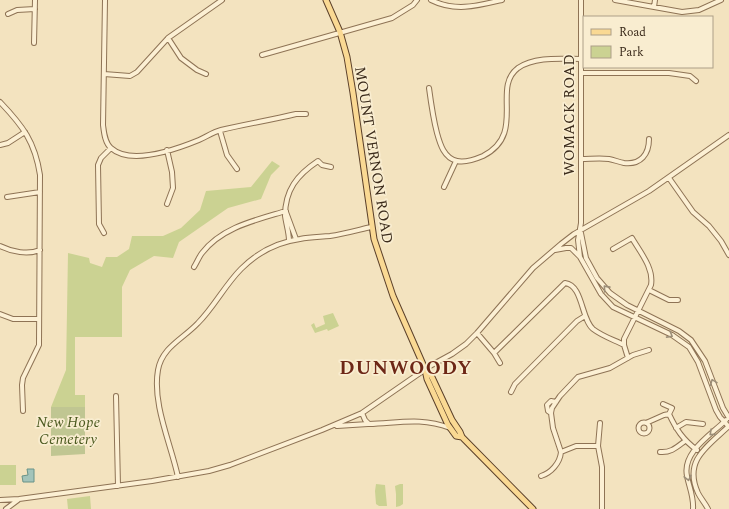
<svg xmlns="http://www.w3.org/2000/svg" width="729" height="509" viewBox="0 0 729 509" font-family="Spectral,serif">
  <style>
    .green { fill: #cbd292 }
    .cemetery { fill: #c0c692 }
    .water { fill: #a3c4ba; stroke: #699388 }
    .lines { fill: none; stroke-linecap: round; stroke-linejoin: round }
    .minor-casing { stroke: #8e7355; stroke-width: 6 }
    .major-casing { stroke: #5b402a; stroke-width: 7 }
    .minor { stroke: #fcf0d4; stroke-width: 4 }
    .major { stroke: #fad993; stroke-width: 5 }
    .oneway { stroke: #9c8e78 }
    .labels { text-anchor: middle; stroke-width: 3.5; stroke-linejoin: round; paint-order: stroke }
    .street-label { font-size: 15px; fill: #3b2b1b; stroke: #f9edd0 }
    .park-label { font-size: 15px; font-style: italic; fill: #4c5a20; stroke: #f9edd0 }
    .district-label { font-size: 19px; font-weight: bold; letter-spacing: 1px; fill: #6d2716; stroke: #f9edd0 }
  </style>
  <rect width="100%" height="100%" fill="#f3e3bf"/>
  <path class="green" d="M272 161 280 166 271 175 261 199 228 208 179 242 173 258 154 256 130 270 122 287V337H75V395H85V407H51L66 370 68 253 89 258 90 263 102 267 106 257H117L129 249 132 236H163L181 228 200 210 206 191 251 187Z
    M333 313 339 326 328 331 327 329 315 333 311 325 314 323 316 328 325 324 323 316Z
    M0 465H16V485H0Z
    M376 484 385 485 387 506H379L376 504 375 491Z
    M400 484H403V504L400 506 396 507V494L395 486Z
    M90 496 91 509H68L67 499Z"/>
  <path class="cemetery" d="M51 407H85V454L51 456Z"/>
  <path class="water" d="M27 469H34V482H23L22 476 28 475Z"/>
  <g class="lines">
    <g class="minor-casing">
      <path id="minor" d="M105 0 103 125C104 133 105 143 111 148 131 166 177 149 199 140 206 137 213 132 221 130 246 124 271 120 296 114H306
        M431 0C455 12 477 6 502 0
        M581 0V223L578 240 580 257 601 294 613 307 672 335 689 347 698 362 716 410 720 417 729 427
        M615 0 682 12 699 10 721 0
        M654 7 655 0
        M8 14 17 10 35 9
        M168 38 181 58 197 70 206 74
        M34 43 35 0
        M262 55 392 18 413 5 417 0
        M581 73H669L690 76 696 81
        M104 74 130 76 137 72 168 38 222 0
        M429 88C431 103 433 118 437 133 440 144 444 158 457 161 466 163 476 159 483 156 527 134 491 88 518 68 535 56 562 59 581 59
        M0 102C23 126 35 142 40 175L39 345 23 378 22 385 23 411
        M220 131 227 155 237 169
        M0 145 8 143 25 132
        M167 150 172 172 173 188 167 204
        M581 159C590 159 600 158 609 159 614 160 619 162 624 163 641 165 649 154 649 139
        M669 178 693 212 709 226 721 241 729 255
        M444 187 456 161
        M7 197 40 192
        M286 212 296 239
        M104 233 99 224 98 165 101 158 111 148
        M581 233 586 258 597 278 610 293 627 305 679 331 691 340 705 361 723 408 729 418
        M289 241C289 232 286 224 285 216 285 190 297 175 318 161L322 165 331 167
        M0 246C12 252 28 255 40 250
        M613 249 632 238C640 252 654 268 651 285L624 339V345L628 358
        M555 250 566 248H571L580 257
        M194 267C197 262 199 257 202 253 222 227 256 220 286 211
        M649 290 669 300H678
        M0 314 13 319H39
        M477 333 494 353 500 363
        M494 353 565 283C583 285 581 319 593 329 602 336 614 340 624 345
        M511 392 515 384 577 321 585 316
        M116 396 118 486
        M663 404 672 408 669 414
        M362 413 365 420 369 424C399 423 421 417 450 428
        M551 413 548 411 547 405 551 401 556 402
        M669 414C676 429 683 440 697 450
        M638.5 428a5.5 5.5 0 1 1 11 0a5.5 5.5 0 1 1-11 0Z
        M600 423 598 446 602 467V509
        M646 423 664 415 669 414
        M337 426 368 424
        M676 428 686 422 703 424
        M561 452 553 428 551 413 552 408 560 396 578 377 610 368 633 355 649 350
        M561 452 576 446H598
        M660 452C671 453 677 447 685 441
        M541 476C551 473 560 463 561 452
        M178 477C171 444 152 404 158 370 162 347 183 339 198 323 214 307 225 285 241 269 257 253 278 242 300 239 310 237 320 237 330 236 344 234 358 230 371 227
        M0 500 19 499 152 481 209 471 230 465 322 430 362 413 430 366 452 354 466 344 477 333 533 268 561 244 574 234 649 191 729 135
        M6 509 18 500
        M693 509C694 497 689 487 687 476 682 452 711 435 726 420
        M708 509C705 503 701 499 698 493 683 460 708 446 729 426"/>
    </g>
    <g class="major-casing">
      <path id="major" d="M326 0 340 32 347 57 353 93 374 239 393 296 425 369 431 375 452 420 460 432 462 437 533 509
        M425 370 427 379 448 425 456 436 462 437"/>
    </g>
    <use href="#minor" class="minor"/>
    <use href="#major" class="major"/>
  </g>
  <defs><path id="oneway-chevron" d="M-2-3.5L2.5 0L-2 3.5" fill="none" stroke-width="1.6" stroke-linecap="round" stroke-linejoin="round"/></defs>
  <g class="oneway">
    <use href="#oneway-chevron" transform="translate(606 288) rotate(-132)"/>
    <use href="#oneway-chevron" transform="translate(670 335) rotate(29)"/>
    <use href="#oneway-chevron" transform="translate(713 382) rotate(-111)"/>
    <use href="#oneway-chevron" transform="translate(712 433) rotate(138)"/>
    <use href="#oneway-chevron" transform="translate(688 478) rotate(77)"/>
  </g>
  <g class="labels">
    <g class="street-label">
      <text transform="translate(569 115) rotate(-90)" y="5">WOMACK ROAD</text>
      <text transform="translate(374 155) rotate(81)" y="5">MOUNT VERNON ROAD</text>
    </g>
    <g class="park-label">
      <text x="68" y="427">New Hope<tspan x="68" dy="17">Cemetery</tspan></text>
    </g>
    <g class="district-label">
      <text x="406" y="374">DUNWOODY</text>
    </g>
  </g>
  <rect x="583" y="16" width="130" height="52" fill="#f9edd0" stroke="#ad9f88"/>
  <rect x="591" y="29" width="20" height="6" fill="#fad993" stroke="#ad9f88"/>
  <text x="619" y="36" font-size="12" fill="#3b2b1b">Road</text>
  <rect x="591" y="46" width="20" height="12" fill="#cbd292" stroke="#ad9f88"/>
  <text x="619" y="56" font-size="12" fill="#3b2b1b">Park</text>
</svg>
